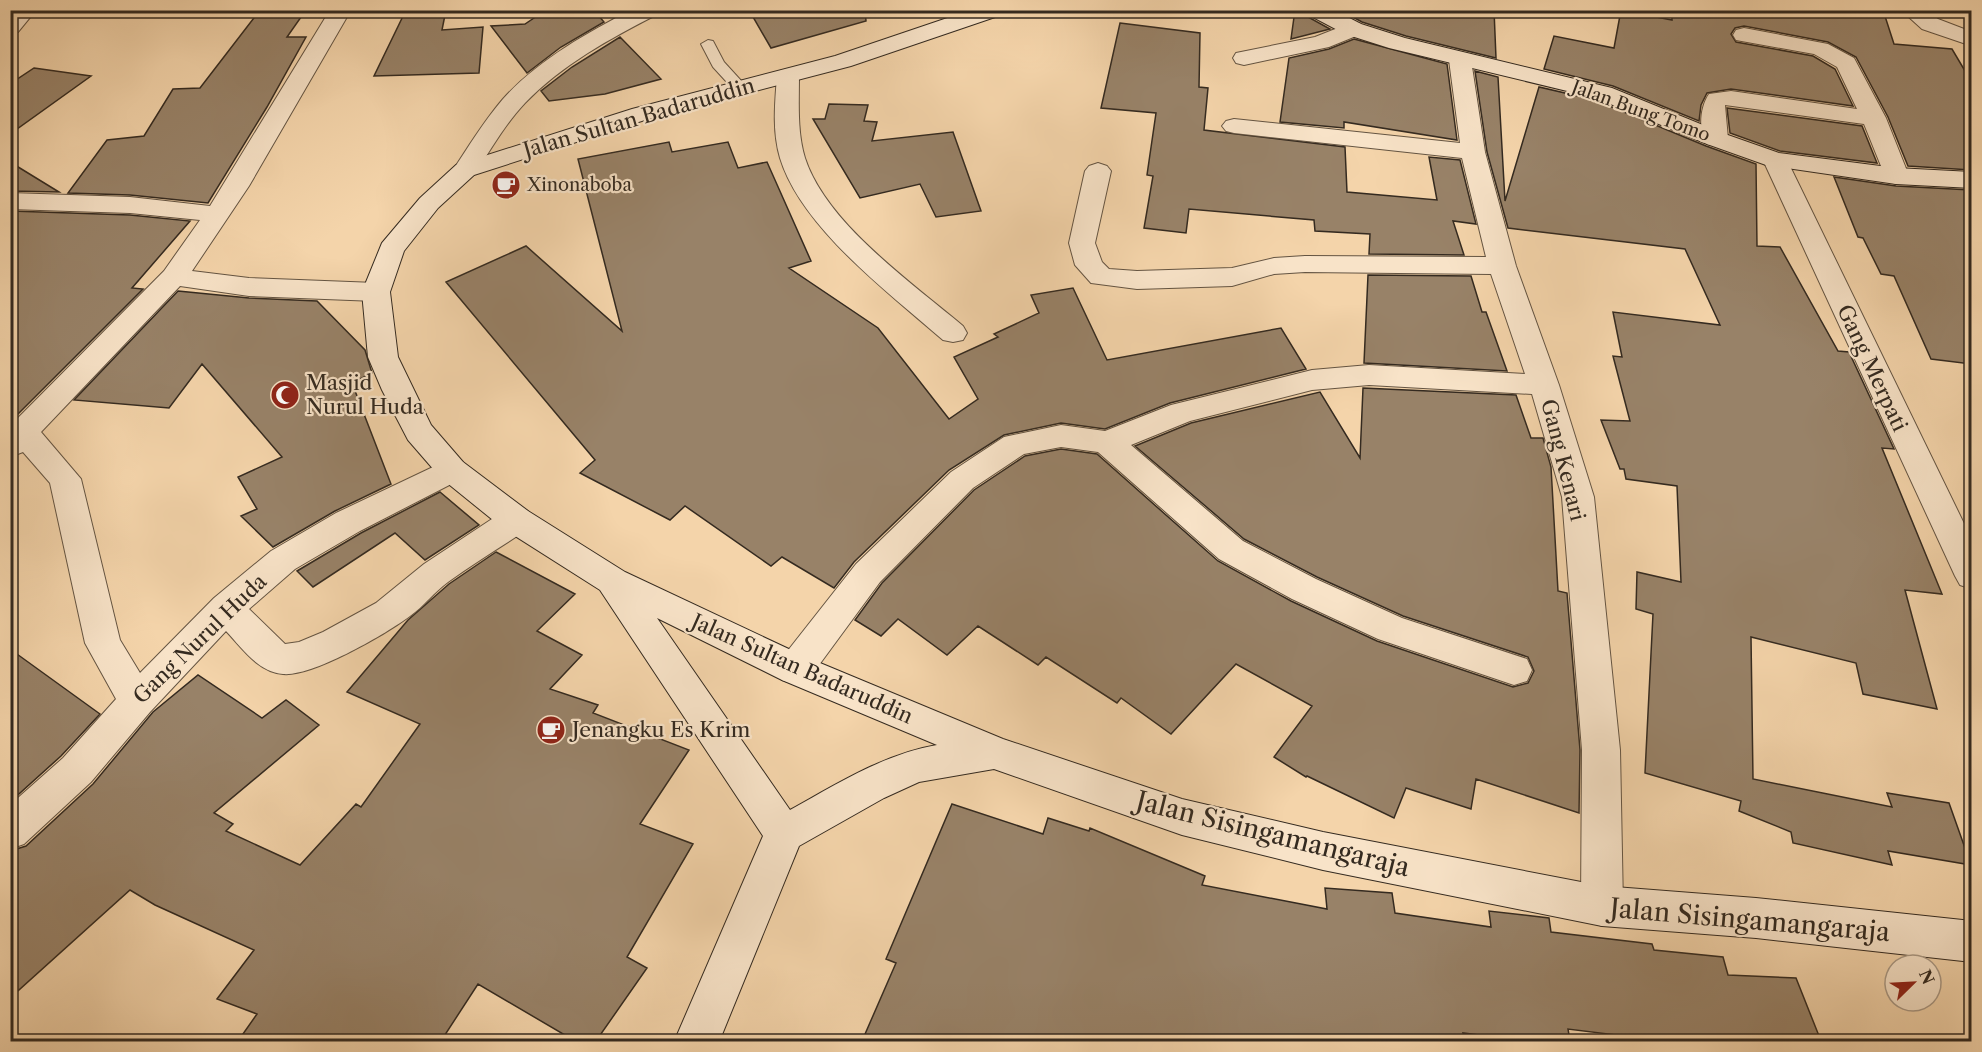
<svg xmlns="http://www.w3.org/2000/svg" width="1982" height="1052" viewBox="0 0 1982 1052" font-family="'Libre Caslon Text',serif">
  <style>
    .building { fill: #988268; stroke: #342a20; stroke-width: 1.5 }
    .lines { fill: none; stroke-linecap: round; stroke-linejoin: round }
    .lane-casing { stroke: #645442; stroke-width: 2 }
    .street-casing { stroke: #645442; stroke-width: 2 }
    .secondary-casing { stroke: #342a20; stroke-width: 2 }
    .lane { fill: #f8e3c8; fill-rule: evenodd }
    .street { fill: #f8e3c8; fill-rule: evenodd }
    .secondary { fill: #f8e3c8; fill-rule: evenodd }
    .labels { text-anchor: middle; stroke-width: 4.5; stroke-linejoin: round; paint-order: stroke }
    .far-street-label { font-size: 18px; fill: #342a20; stroke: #f8e3c8 }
    .far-poi-label { font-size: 18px; fill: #342a20; stroke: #f8e3c8; text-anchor: start }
    .street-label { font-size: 21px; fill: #342a20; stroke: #f8e3c8 }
    .poi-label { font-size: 21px; fill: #342a20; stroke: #f8e3c8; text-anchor: start }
    .near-street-label { font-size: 26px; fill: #342a20; stroke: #f8e3c8 }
  </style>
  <rect width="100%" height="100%" fill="#f4d4aa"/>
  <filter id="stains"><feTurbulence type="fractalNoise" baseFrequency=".00333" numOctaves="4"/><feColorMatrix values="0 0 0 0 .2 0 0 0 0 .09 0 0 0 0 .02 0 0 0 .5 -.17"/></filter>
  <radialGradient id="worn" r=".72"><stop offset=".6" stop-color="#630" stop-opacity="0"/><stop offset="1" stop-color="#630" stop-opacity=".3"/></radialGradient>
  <path class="building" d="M260 10H306L287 37H306L267 107 208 203 130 195 68 193 107 140 144 136 173 89 200 88Z
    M406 10H446L442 30 483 27 479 73 374 76Z
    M554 10H587L598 15 604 22 561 47 527 73 491 26 525 24 537 16 541 17Z
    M749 10H865L866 21 771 48Z
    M1295 10H1305L1308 17 1330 29 1291 39Z
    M1340 10H1494L1496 58 1406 36 1362 22Z
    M1621 10 1672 20V13L1700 17V10H1883L1894 44 1952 49 1971 81V170L1908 166 1888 117 1856 57 1828 42 1744 26 1735 28 1731 34 1736 42 1813 56 1835 69 1853 106 1731 89 1707 93 1701 105 1699 121 1613 86 1544 69 1554 36 1614 48Z
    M1120 23 1200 33 1199 87 1208 88 1204 130 1345 147 1347 192 1437 200 1429 157 1460 160 1476 224 1453 221 1464 255 1369 254 1370 234 1315 231 1314 220 1189 209 1186 233 1144 228 1153 176 1147 175 1156 113 1101 108Z
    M620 37 661 79 605 94 549 101 541 91 572 67Z
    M1354 39 1447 64 1457 140 1344 122V128L1280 122 1289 58 1329 49Z
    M34 68 91 76 10 134V84Z
    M1475 71 1498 77 1505 201 1539 87 1595 100 1706 146 1756 164 1757 246 1780 247 1838 351 1849 352 1894 449 1882 448 1942 594 1905 590 1937 709 1863 694 1856 663 1751 637 1753 779 1892 807 1887 793 1949 803 1971 865 1888 851 1892 865 1793 843 1791 832 1739 811 1741 801 1645 773 1653 614 1636 609 1637 572 1681 582 1677 486 1626 479 1624 469H1620L1601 420 1630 421 1613 356 1622 357 1613 312 1720 325 1685 249 1508 228 1487 152Z
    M829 104 868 105 864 121 877 122 872 141 953 132 981 211 936 217 920 184 860 198 813 119H825Z
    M1727 108 1862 126 1877 163 1780 151 1730 133Z
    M669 142 672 152 728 142 738 168 767 162 811 261 789 268 878 328 949 419 978 399 954 357 998 337 994 334 1039 313 1031 295 1073 288 1107 360 1281 328 1306 369 1170 403 1105 429 1061 423 1004 435 949 470 854 562 834 588 782 557 771 566 685 506 670 520 580 473 595 460 446 282 526 246 622 331 578 159Z
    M10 162 59 192 10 191Z
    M1834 177 1896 186 1971 190V364L1931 359 1894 276 1881 274 1863 238 1858 237Z
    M10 211 130 215 190 221 132 288 143 289 10 422Z
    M1368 275 1471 276 1482 312H1486L1507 371 1364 363Z
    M178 291 249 298 317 301 365 350 372 373 352 383 391 484 335 511 273 547 241 516 257 509 238 477 282 457 202 364 169 408 74 400Z
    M1363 388 1516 395 1531 438H1543L1551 467 1558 591 1567 593 1580 750 1579 813 1476 779 1471 809 1406 788 1394 818 1307 776 1306 777 1274 757 1312 706 1236 664 1171 734 1121 698 1117 703 1046 657 1038 665 978 626 947 655 898 619 881 636 855 620 882 583 974 490 1025 456 1061 449 1097 454 1218 561 1291 601 1377 641 1513 687 1528 683 1534 671 1528 657 1403 616 1317 577 1244 539 1135 446 1191 423 1320 392 1360 458Z
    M440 492 479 525 425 560 395 533 313 587 297 571 361 533Z
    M496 552 575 594 537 631 582 655 550 689 598 705 593 713 689 750 640 824 693 844 627 957 647 968 596 1041H575L478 984 441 1041H238L257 1014 217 999 254 950 155 905 130 890 10 998V851L26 846 93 784 153 712 198 675 262 718 286 700 319 725 214 813 233 824 226 831 300 865 356 804 361 807 420 724 347 692 408 620 449 584Z
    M10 649 100 714 61 756 10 802Z
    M952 804 1043 834 1048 818 1089 831 1090 828 1205 876 1202 885 1327 909 1325 888 1392 893 1395 913 1491 927 1489 911 1549 918 1551 932 1652 944 1654 950 1723 957 1728 975 1796 978 1821 1041H1665L1568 1029 1570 1041H1525L1463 1033 1465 1041H862L896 963 886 959Z"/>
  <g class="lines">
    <g class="lane-casing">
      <path id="lane" d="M595 10H614L635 20 629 24Z
        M708 40 713 41 724 62 745 85 747 88 745 91H735L713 67 701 44Z"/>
    </g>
    <g class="street-casing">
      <path id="street" d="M14 10H36L18 32 10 33V14Z
        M330 10H351L249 186 192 271 249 278 376 283 386 286 390 292 386 298 376 301 249 296 180 286 41 432 81 479 120 640 140 673 214 598 271 551 336 513 452 458 463 462 468 470 463 478 360 531 295 569 249 609 285 644 299 642 323 632 376 603 424 564 504 511 516 508 528 511 532 520 528 529C501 547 474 563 448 582 434 592 424 606 410 616 386 634 312 677 283 674 258 672 242 648 226 631L150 712 91 782 24 844 10 849V805L63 758 116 699 85 643 50 483 23 452 10 457V426L164 271 200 220 130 213 10 209V193L130 197 210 206Z
        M631 10H658L656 15C609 39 562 65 525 103 505 124 490 151 474 175L465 177 456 175 453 170C469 146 484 121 503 99 537 61 585 34 631 10Z
        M1901 10H1925L1938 19 1972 32V46L1922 29Z
        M1353 22 1361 24 1364 29 1361 34 1329 47 1244 65 1236 63 1233 58 1236 53 1315 37Z
        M1744 28 1828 44 1854 58 1886 118 1909 176 1905 181 1896 184 1887 181 1864 124 1725 105 1728 139 1725 144 1716 146 1707 144C1698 131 1700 107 1709 94L1731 91 1857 109 1837 67 1814 54 1736 40 1733 35 1736 30Z
        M1460 53 1468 55 1471 60 1485 152 1516 266 1559 385 1594 497 1620 750 1623 906 1617 920 1602 926 1587 920 1581 906 1582 750 1562 497 1532 394 1369 385 1312 390 1190 421 1131 445 1243 541 1316 579 1402 618 1527 659 1532 670 1527 681 1514 685 1378 639 1292 599 1219 559 1098 452 1061 447 1024 454 973 488 880 582 808 680 795 684 782 680 777 669 782 658 856 564 951 472 1004 437 1061 425 1105 431 1171 405 1312 370 1369 365 1525 374 1491 274 1305 272 1274 274 1232 286 1137 289 1091 283 1075 265 1069 243 1085 171 1089 166 1098 163 1107 166 1111 171 1095 243 1102 262 1109 269 1137 271 1232 268 1274 258 1305 256 1486 257 1462 158 1234 133 1226 131 1222 126 1226 121 1234 119 1460 143 1449 60 1452 55Z
        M788 69 796 71 799 76C799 103 797 132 805 158 826 223 912 283 963 326L967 333 963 340 953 342 943 340C889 293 801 227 780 158 772 131 775 103 777 76L780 71Z
        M1775 153 1784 155 1787 160 1972 540V589L1960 585 1955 576 1763 160 1766 155Z"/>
    </g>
    <g class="secondary-casing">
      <path id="secondary" d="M971 10H1003L1001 15 851 66 648 119 474 175 438 208 404 251 390 292 398 357 431 425 463 462 528 511 625 572 808 658 1003 739 1182 799 1323 832 1602 886 1756 898 1972 921V962L1756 938 1602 926 1323 870 1182 835 994 769 919 782 884 798 799 846 719 1042H674L763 836 600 590 504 529 441 478 408 440 382 390 368 357 362 292 382 243 420 198 456 165 632 109 835 56ZM657 618 782 680 937 745C884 754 837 784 790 810Z
        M1307 10H1334L1361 24 1405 38 1612 88 1725 134 1779 153 1896 168 1972 172V188L1896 184 1766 165 1707 144 1596 98 1389 48 1345 34 1309 15Z"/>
    </g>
    <use href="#lane" class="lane"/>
    <use href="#street" class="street"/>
    <use href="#secondary" class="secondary"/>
  </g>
  <defs>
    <g id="cafe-disc" transform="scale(1.5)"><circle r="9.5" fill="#8f2418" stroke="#f8e3c8"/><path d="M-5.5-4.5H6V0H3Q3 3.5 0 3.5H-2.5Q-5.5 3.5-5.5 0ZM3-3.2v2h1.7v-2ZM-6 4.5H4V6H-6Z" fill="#fff"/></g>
    <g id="mosque-disc" transform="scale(1.5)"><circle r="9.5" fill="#8f2418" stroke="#f8e3c8"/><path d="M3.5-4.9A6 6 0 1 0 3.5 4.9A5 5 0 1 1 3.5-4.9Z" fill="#fff"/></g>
  </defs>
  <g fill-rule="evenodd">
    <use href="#cafe-disc" x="506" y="185"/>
    <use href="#mosque-disc" x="285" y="395"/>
    <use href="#cafe-disc" x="551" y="730"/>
  </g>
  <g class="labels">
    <g class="far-street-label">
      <text transform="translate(1641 111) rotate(20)" y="6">Jalan Bung Tomo</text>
    </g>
    <g class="far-poi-label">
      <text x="527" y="191">Xinonaboba</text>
    </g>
    <g class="street-label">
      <text transform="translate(639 118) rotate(-16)" y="7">Jalan Sultan Badaruddin</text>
      <text transform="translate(1872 368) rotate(65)" y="7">Gang Merpati</text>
      <text transform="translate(1563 460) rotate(76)" y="7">Gang Kenari</text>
      <text transform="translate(200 639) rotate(-44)" y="7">Gang Nurul Huda</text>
      <text transform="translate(802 669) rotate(24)" y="7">Jalan Sultan Badaruddin</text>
    </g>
    <g class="poi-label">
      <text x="306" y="390">Masjid<tspan x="306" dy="24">Nurul Huda</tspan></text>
      <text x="572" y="737">Jenangku Es Krim</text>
    </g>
    <g class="near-street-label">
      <text transform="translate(1273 834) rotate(14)" y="9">Jalan Sisingamangaraja</text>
      <text transform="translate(1750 920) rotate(5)" y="9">Jalan Sisingamangaraja</text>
    </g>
  </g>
  <rect width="1982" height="1052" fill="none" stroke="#f4d4aa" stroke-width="36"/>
  <rect x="12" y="12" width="1958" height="1028" fill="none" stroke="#342a20" stroke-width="3"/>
  <rect x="18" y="18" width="1946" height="1016" fill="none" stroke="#342a20" stroke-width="1.5"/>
  <g transform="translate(1913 983) rotate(66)"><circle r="28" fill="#f8e3c8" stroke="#aa9985" stroke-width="1.5"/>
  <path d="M0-4.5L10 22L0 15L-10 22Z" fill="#8f2418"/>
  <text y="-9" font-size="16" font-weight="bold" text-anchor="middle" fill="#342a20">N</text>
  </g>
  <rect width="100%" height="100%" filter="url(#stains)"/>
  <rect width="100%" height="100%" fill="url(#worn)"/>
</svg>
